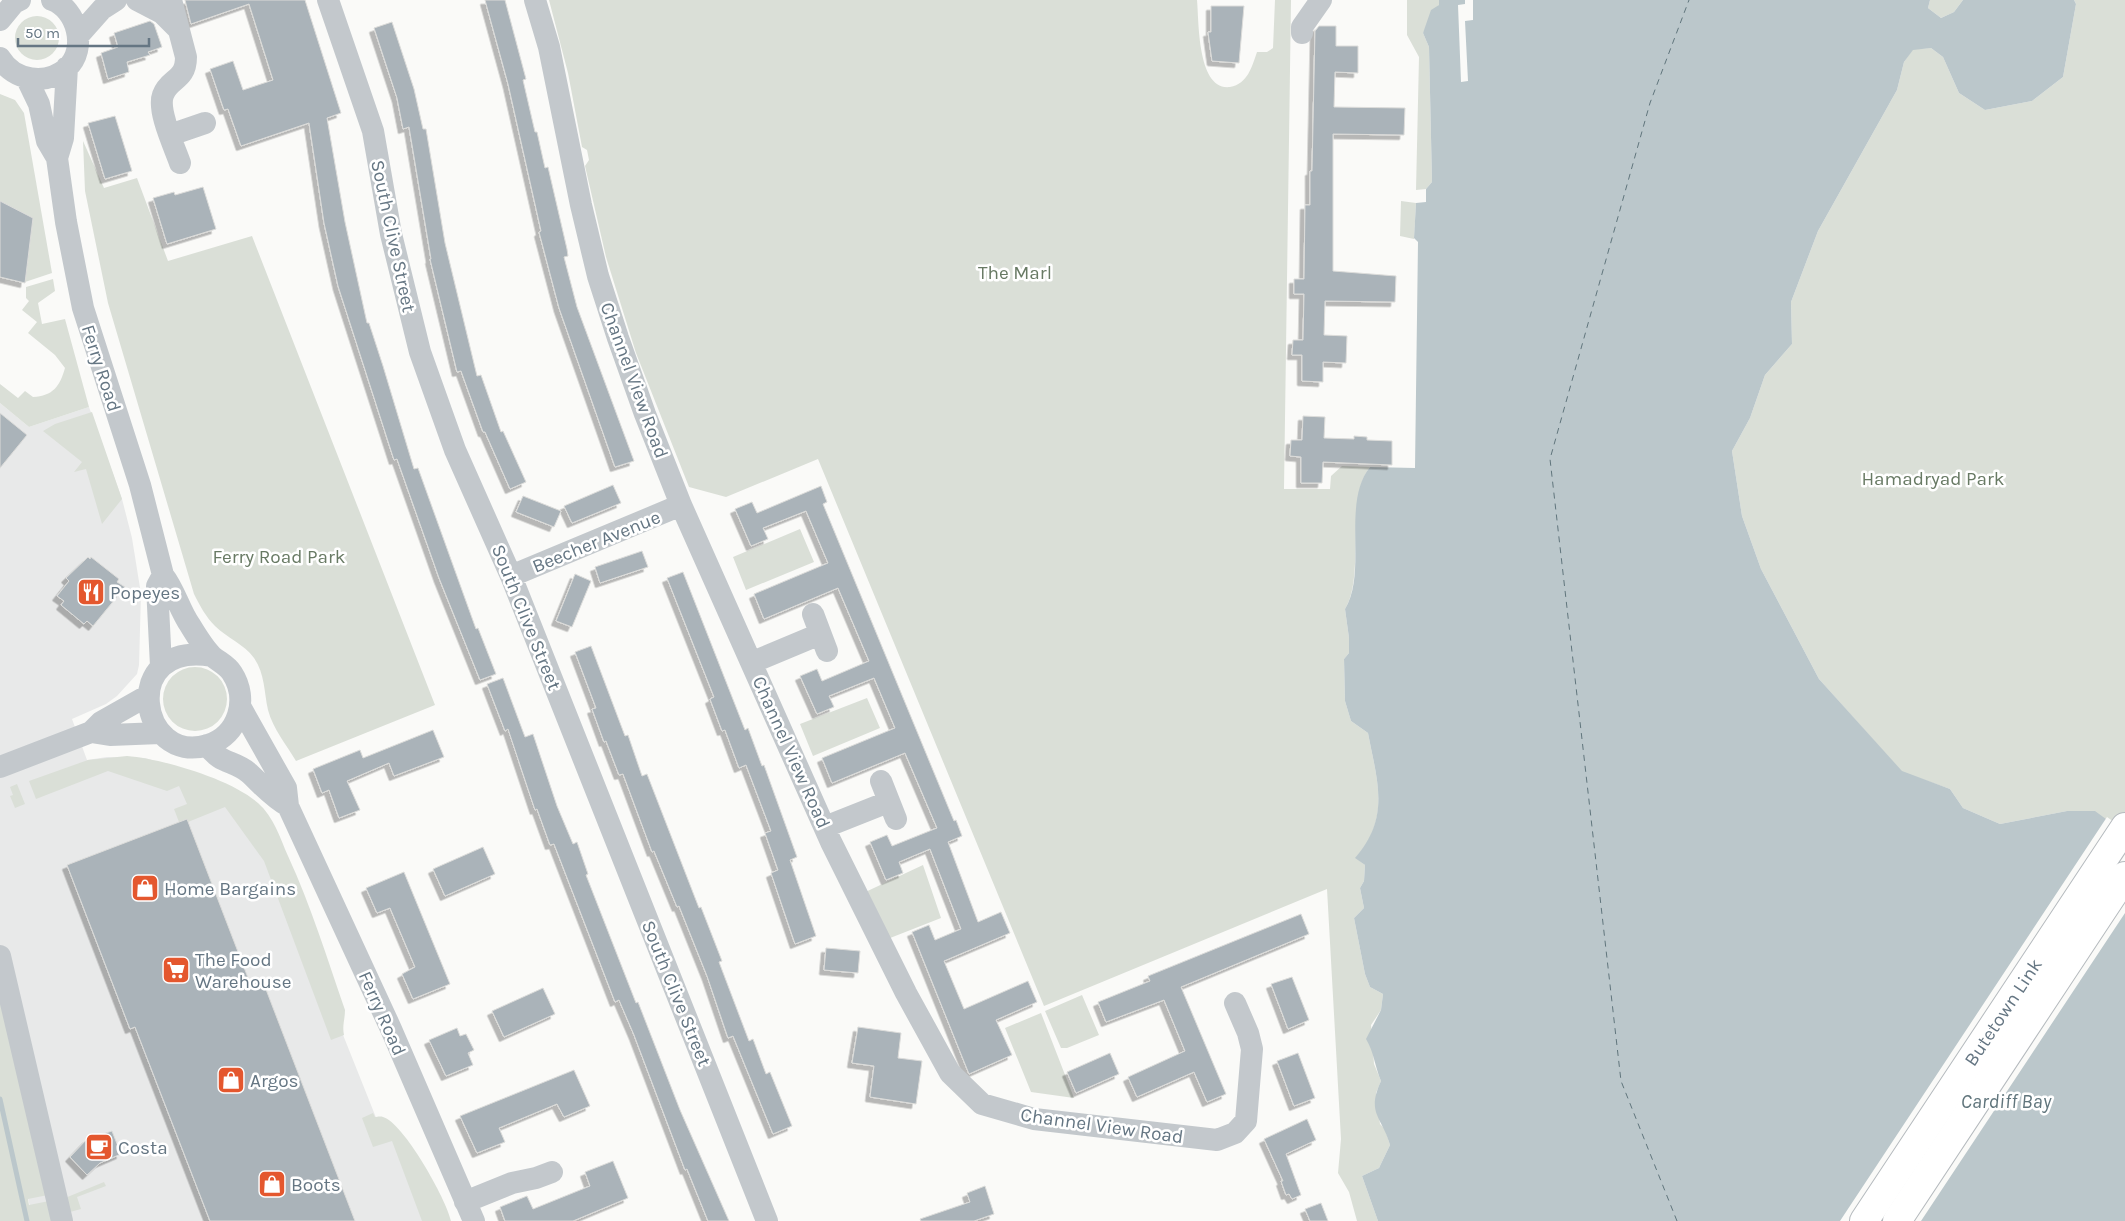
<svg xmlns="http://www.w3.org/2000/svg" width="2125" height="1221" viewBox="0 0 2125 1221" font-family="Karla,sans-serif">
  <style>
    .built { fill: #e8e9e9 }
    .green { fill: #dadfd7 }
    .water { fill: #bbc7cb }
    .pier { fill: #fafaf8 }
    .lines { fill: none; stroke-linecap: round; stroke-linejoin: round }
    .stream { stroke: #bbc7cb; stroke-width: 5 }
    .ferry { stroke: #60757c; stroke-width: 1; stroke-dasharray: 6 5; stroke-linecap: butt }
    .building { fill: #aab3b9; stroke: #dcdcda; filter: url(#shadow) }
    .major-casing { stroke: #b5babe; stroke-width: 30 }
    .minor { stroke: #c3c8cc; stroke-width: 22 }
    .major { stroke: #fff; stroke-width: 28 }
    .labels { text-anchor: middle; stroke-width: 5; stroke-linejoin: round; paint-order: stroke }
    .street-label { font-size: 19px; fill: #657683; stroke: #fff }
    .park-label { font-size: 19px; fill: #687a64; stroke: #fff }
    .poi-label { font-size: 19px; fill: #657683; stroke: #fff; text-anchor: start }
    .water-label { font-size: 20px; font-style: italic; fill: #60757c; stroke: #fff }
  </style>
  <defs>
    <filter id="shadow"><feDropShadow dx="-4.5" dy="4.5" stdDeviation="0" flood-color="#0004"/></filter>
  </defs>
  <rect width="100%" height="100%" fill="#fafaf8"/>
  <path class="built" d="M0 403 29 427 89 407 122 499 132 538 141 594 139 665 137 674 117 696 106 704 72 719 87 760 107 757 145 758 197 773 234 788 226 795 264 837 379 1125 393 1138 425 1221H33L0 1067Z"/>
  <path class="green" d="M549 0H1197C1199 21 1197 91 1230 87 1248 84 1252 66 1257 52H1267L1273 48 1275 0H1291L1284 489H1330L1331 476 1342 466 1370 467C1344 500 1366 575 1345 609L1349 638V653L1344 659 1345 701 1351 721 1368 733C1377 781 1391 817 1356 858L1365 865 1364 881 1360 888 1364 908 1354 918 1365 974 1370 987 1383 994 1381 1010 1371 1025 1374 1064 1381 1081 1376 1093 1380 1124 1385 1129 1390 1145 1379 1168 1362 1176 1378 1221H1357L1349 1192 1338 1173 1341 1139 1327 889 1044 1006 818 459 726 497 689 487 636 353 606 257 585 166 589 160 587 150 582 147 568 73Z
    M1407 0H1439V5L1423 33 1429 47 1432 182 1426 189 1416 190 1419 57 1407 35Z
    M1930 0H1963L1954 12 1941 18 1928 8Z
    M2074 0H2125V833L2067 811 2000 824 1963 808 1950 789 1902 772 1819 679 1761 569 1742 516 1732 451 1750 418 1765 375 1792 344 1791 302 1818 231 1897 90 1904 62 1913 49 1931 48 1943 57 1959 93 1985 110 2032 101 2063 77 2076 4Z
    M15 38a22 22 0 1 1 44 0a22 22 0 1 1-44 0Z
    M0 94 15 100 24 113 52 273 25 282 0 206Z
    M83 141 104 188 137 178 168 261 252 236 435 705 296 761C286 744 273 729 268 710 264 692 265 674 254 658 244 644 227 638 215 626 206 617 200 606 194 594L108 303 85 191Z
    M1401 201 1416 203 1414 239 1400 236Z
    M53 279 55 291 38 303 42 324 65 319 89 407 29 427 0 403V384L18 398 25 391 33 397C53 396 60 386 65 368L55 355 28 333 37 322 22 310 29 301 26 298V287Z
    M92 412 122 499 102 524 86 469 74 472 82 462 43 431 55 424Z
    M800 529 814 562 746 590 733 557Z
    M163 699a32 32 0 1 1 64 0a32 32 0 1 1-64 0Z
    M867 698 880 728 813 756 800 724Z
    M127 756C163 759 231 779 258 803 274 817 280 838 288 856 311 906 327 958 345 1010 345 1019 342 1026 344 1035L331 1040 264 861 225 807 188 822 187 819 179 822 174 809 187 804 179 786 167 791 108 771 36 799 29 781 88 760Z
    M17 784 25 804 15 808 10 796 13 795 10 787Z
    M923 865 941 918 880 942 859 895Z
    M0 987 48 1195 28 1199 29 1205 49 1201 54 1221H0Z
    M1082 995 1099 1035 1067 1048H1061L1045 1011Z
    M1041 1013 1074 1098 1031 1092 1005 1028Z
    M373 1113 375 1117C377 1117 380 1116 383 1117 403 1122 447 1200 451 1221H422L392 1141 373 1147 362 1118Z
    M104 1182 106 1186 77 1197 81 1209 70 1212 65 1198Z"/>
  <path class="water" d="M1439 0H1930L1928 8 1941 18 1954 12 1963 0H2074L2076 4 2063 77 2032 101 1985 110 1959 93 1943 57 1931 48 1913 50 1904 62 1897 90 1818 231 1791 302 1792 344 1765 375 1750 418 1732 451 1742 516 1761 569 1819 679 1902 771 1950 789 1963 808 2000 824 2067 811H2095L2125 833V1221H1378L1362 1176 1379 1168 1390 1145C1382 1116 1366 1114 1381 1081 1375 1067 1374 1052 1366 1039L1381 1010 1383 994 1370 987 1365 974 1354 918 1364 908 1360 888 1364 881 1365 865 1355 858C1391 817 1377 781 1368 733L1351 721 1345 701 1344 659 1349 653V638L1345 609C1368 572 1341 503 1370 467L1415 468 1418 242 1414 238 1416 203 1426 202V189L1432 182 1429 47 1423 33 1431 10 1439 5Z"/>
  <path class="pier" d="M1465 0H1473V20L1465 21 1468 81 1461 82 1458 5 1465 4Z
    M2107 817 2125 830V913L1921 1221H1840Z"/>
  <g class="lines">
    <path class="stream" d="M0 1099 27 1221"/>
    <path class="ferry" d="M1677 1221 1621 1081 1550 459 1650 103 1689 0"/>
  </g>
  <path class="building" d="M185 0H305L341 113 327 118 345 222 367 323H369L383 366 414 469 418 468 476 629 478 628 496 674 480 680 439 578 397 459 394 460 338 286 324 223 309 123 241 146 228 109 224 110 210 69 233 61 243 90 273 80 249 4 191 24Z
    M485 0H505L526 79 523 80 535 132H537L545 168 548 167 567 249 568 256 564 257 577 307 634 461 615 467 559 308 539 232 541 231 508 84Z
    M1211 6H1244L1239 63 1212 61 1208 32H1211Z
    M150 21 154 24 162 47 148 52 150 55 127 62 129 72 108 79 101 53 118 47 114 33Z
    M392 22 414 89 423 129H426L445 243 477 376 481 375 501 432 503 431 526 482 510 489 485 432H483L461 371 457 372 430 259H431L409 127 403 129 397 98 374 28Z
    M1319 26H1336V46H1358V73L1335 72 1334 107 1405 108 1404 135 1333 134V271L1396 276 1395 302 1325 301 1324 335 1347 336 1346 363 1323 362V382L1302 381V355H1292L1293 340H1303L1304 294H1294V279H1304L1305 205H1310V171H1312L1315 31Z
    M115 116 132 171 105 179 88 123Z
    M203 187 216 229 167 244 153 198 174 192 175 195Z
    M0 201 33 218 25 283 0 277Z
    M0 413 27 435 0 468Z
    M1303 416 1325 417 1324 438 1354 439V436L1367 437V440L1392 441V465L1323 462 1322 483H1301V457L1290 456 1291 440H1302Z
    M613 485 621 503 572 523 564 506Z
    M821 486 827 502 823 504 954 821 956 820 962 836 948 842 978 922 1001 912 1010 933 944 961 964 1009 1028 981 1037 1002 996 1020 1012 1055 969 1074 912 932 929 925 935 940 961 929 930 849 899 862 903 873 886 880 870 842 887 835 892 846 937 828 905 753 832 783 822 758 895 728 874 678 829 696 834 707 817 714 800 676 817 669 822 681 869 661 838 588 764 619 754 594 828 563 806 511 763 528 768 539 751 546 735 509 752 502 757 513Z
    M523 496 561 511 554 527 516 512Z
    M642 551 648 567 600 583 595 567Z
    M88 557 90 559 91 557 119 579 117 582 125 587 93 626 87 621 84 624 61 605 64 601 57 596 69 581 66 578Z
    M683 572 745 730 748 728 762 766 764 765 797 857 790 860 816 936 795 944 771 873 778 870 765 833 771 831 746 765 739 768 725 730 722 731 710 699 714 697 667 578Z
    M575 574 591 581 572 627 556 621Z
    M591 646 625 736 628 735 642 776 647 774 699 908 701 907 722 961 719 962 749 1041 753 1039 766 1074 770 1072 792 1126 773 1134 733 1036 728 1038 707 976 679 906 677 907 654 851 652 852 623 774 619 775 606 741 604 742 592 709 596 708 575 652Z
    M503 678 525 737 533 734 557 806 573 844 577 842 588 874 586 875 636 1003 638 1002 680 1110 729 1221H708L687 1169 685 1170 634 1035 619 1000 615 1002 554 844 550 845 537 809 535 810 508 729 505 731 487 684Z
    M433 730 444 757 394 776 389 763 347 781 360 810 339 818 329 790 322 793 313 769 360 750 363 758Z
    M187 819 250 983 262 979 355 1221H210L135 1027 130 1029 67 865Z
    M483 847 495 874 445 896 433 869Z
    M404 872 450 984 413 999 402 974 415 967 390 908 377 913 366 888Z
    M1301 914 1309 934 1181 987 1226 1094 1207 1102 1194 1072 1137 1097 1128 1077 1185 1051 1164 1000 1106 1022 1098 1002 1150 981 1148 976Z
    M826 948 860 951 858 973 824 970Z
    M1292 977 1309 1020 1288 1029 1271 984Z
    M543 988 555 1014 504 1037 492 1011Z
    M858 1027 901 1033 898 1058 922 1061 916 1104 870 1097 874 1066 852 1063Z
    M457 1028 460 1036 466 1034 474 1050 468 1053 473 1065 446 1076 429 1040Z
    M1110 1053 1119 1074 1076 1093 1067 1072Z
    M1298 1053 1315 1098 1294 1106 1277 1061Z
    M574 1070 590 1106 564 1117 557 1104 499 1128 505 1142 477 1153 460 1116Z
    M1307 1119 1316 1140 1286 1154 1301 1195 1292 1199 1289 1194 1286 1195 1281 1181H1283L1264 1139Z
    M112 1131 121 1154 100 1163 87 1175 70 1157 87 1139Z
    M613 1161 628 1198 573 1221H505L500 1207 527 1196 533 1209 590 1186 585 1172Z
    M985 1186 994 1214 974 1221H921L920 1219 970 1202 967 1193Z
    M1321 1203 1328 1221H1310L1305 1209Z"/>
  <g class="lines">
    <g class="major-casing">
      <g id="major">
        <path id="s1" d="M1864 1221 2125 827"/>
        <path d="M1897 1221 2125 876"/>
      </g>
    </g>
    <path class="minor" d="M137 0 162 13 177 28
      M171 0 186 57C186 81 169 78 163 95 157 111 175 148 180 163
      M328 0 373 131 391 234 420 352 455 450 511 576 767 1221
      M535 0 549 47 581 205 598 276 618 338 645 414 681 505 831 842 906 993 950 1073 982 1104 1034 1119 1217 1140 1235 1133 1246 1121 1252 1049 1248 1033 1235 1003
      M0 20 14 3 20 0
      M1302 33V27L1321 0
      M78 36 102 9 116 0
      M0 58C14 81 46 86 67 68 88 49 77 9 52 0
      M27 79 39 104 47 141 57 158 66 222 83 308 140 485 163 575C175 590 179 609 190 625 196 635 204 648 212 656 219 662 227 665 232 673 249 699 239 735 208 745 139 767 118 640 212 656
      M170 135 205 123
      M57 158 63 138 67 67
      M511 576 681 505
      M813 614 827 651
      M753 662 820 634
      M161 666 157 586 163 575
      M147 696 101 722 91 732 110 735 160 733
      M241 708 286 788 288 806 391 1029 474 1221
      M207 745C221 765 234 760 249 773 262 785 272 797 288 806
      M0 767 91 732
      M881 781 896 819
      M825 827 888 802
      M0 956 62 1221
      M465 1202 512 1183 536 1178 552 1172"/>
    <use href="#major" class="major"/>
  </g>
  <defs>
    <g id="restaurant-square" transform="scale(1.4375)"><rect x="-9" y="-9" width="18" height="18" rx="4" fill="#e4572e" stroke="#fff"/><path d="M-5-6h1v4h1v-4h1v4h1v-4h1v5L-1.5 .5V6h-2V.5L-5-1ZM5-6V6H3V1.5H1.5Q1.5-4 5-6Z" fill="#fff"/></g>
    <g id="shop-square" transform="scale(1.4375)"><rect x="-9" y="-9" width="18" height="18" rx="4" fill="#e4572e" stroke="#fff"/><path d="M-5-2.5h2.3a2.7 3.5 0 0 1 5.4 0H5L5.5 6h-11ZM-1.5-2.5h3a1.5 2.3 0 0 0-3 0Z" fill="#fff"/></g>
    <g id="supermarket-square" transform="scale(1.4375)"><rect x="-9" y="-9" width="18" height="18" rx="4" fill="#e4572e" stroke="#fff"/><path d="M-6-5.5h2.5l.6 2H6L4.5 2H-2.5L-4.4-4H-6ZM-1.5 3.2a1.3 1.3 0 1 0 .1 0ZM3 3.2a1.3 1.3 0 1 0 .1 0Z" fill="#fff"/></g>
    <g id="cafe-square" transform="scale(1.4375)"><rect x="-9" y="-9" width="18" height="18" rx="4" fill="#e4572e" stroke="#fff"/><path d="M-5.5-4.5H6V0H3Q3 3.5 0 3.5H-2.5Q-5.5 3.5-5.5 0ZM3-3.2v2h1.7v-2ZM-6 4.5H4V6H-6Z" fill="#fff"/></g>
  </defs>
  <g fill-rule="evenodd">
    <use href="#restaurant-square" x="91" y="592"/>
    <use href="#shop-square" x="145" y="888"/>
    <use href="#supermarket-square" x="176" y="970"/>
    <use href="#shop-square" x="231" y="1080"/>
    <use href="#cafe-square" x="99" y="1147"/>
    <use href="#shop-square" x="272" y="1184"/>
  </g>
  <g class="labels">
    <g class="street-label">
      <text transform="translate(394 236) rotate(78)" y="7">South Clive Street</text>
      <text transform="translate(102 368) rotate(72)" y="7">Ferry Road</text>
      <text transform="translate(635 380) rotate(70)" y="7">Channel View Road</text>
      <text transform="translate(596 541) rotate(-22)" y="7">Beecher Avenue</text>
      <text transform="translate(527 617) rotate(68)" y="7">South Clive Street</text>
      <text transform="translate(792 752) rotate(66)" y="7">Channel View Road</text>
      <text transform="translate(677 993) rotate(68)" y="7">South Clive Street</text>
      <text dy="7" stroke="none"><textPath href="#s1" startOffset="251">Butetown Link</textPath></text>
      <text transform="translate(383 1013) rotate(66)" y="7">Ferry Road</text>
      <text transform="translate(1102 1125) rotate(8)" y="7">Channel View Road</text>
    </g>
    <g class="park-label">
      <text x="1015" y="279">The Marl</text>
      <text x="1933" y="485">Hamadryad Park</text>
      <text x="279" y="563">Ferry Road Park</text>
    </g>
    <g class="poi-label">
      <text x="110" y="599">Popeyes</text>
      <text x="164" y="895">Home Bargains</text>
      <text x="195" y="966">The Food<tspan x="195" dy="22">Warehouse</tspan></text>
      <text x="250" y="1087">Argos</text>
      <text x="118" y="1154">Costa</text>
      <text x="291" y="1191">Boots</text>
    </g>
    <g class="water-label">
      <text x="2006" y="1108">Cardiff Bay</text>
    </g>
  </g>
  <path d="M18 38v8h131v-8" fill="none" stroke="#657683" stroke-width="2.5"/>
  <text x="25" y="38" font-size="15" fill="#657683" stroke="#ffffff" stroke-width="4" paint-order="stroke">50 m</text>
</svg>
